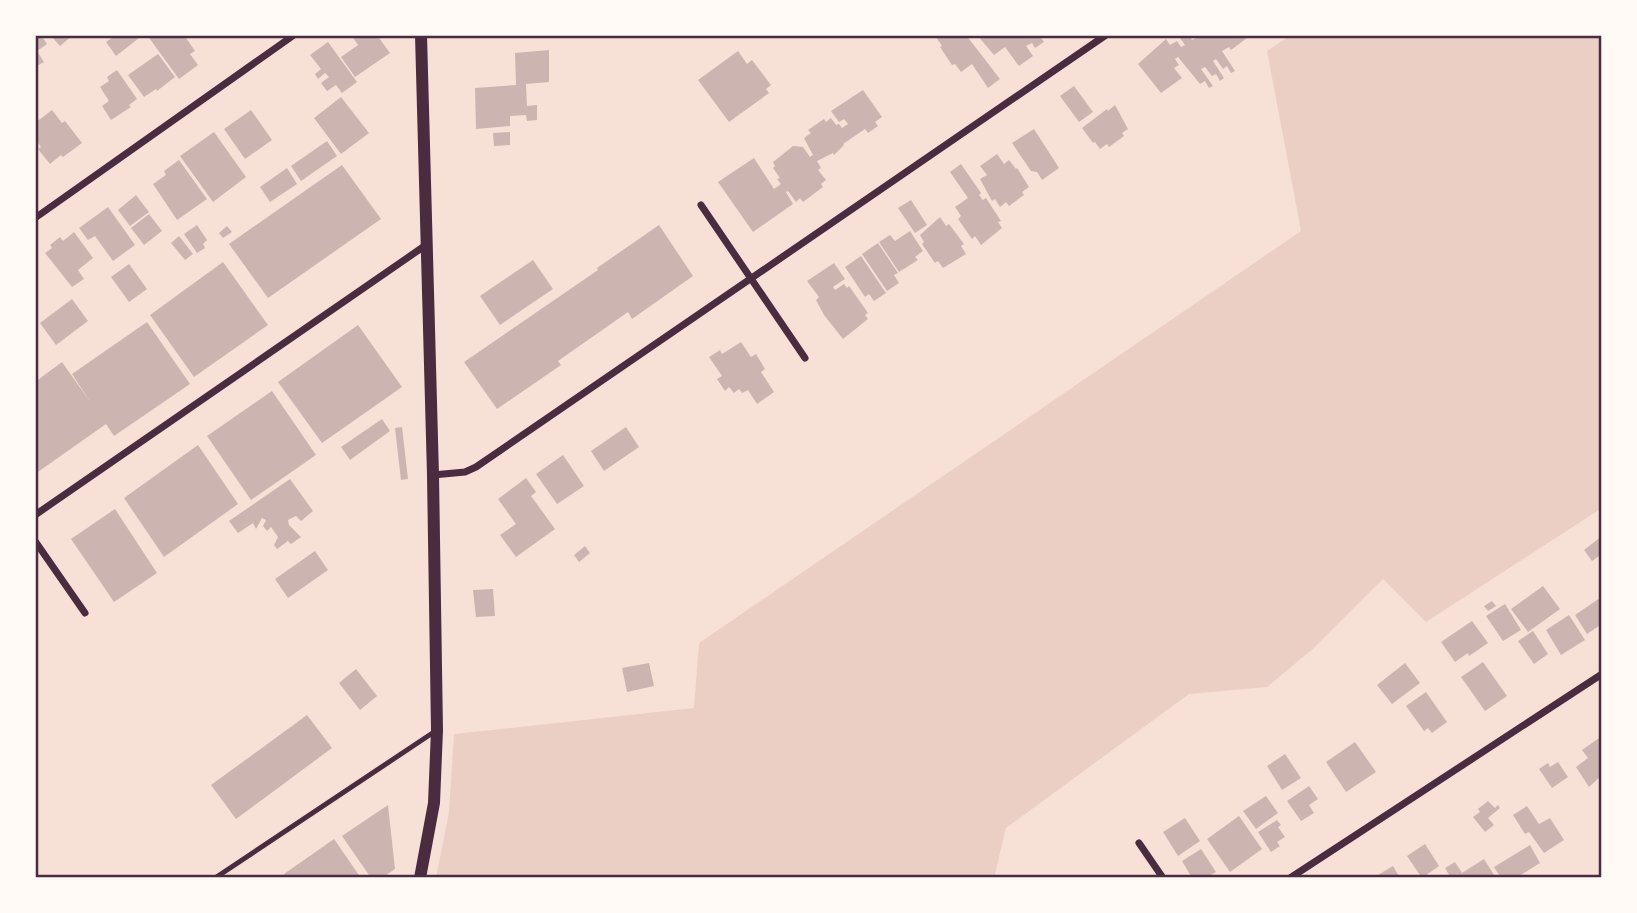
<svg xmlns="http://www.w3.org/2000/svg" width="1637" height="913" viewBox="0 0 1637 913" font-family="'Zilla Slab',serif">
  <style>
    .green { fill: #ebcfc5 }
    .building { fill: #ccb4b1 }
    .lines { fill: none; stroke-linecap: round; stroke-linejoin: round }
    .service { stroke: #4a2c40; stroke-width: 5 }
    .minor { stroke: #4a2c40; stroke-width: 7 }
    .tertiary { stroke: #4a2c40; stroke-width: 12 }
    .neatline { fill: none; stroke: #4a2c40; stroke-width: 2.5 }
  </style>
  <rect width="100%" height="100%" fill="#f7e1d7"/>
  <path class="green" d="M1291 35H1602V508L1426 622 1383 579 1314 648 1267 687 1189 694 1006 828 994 878H436L449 812 454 734 694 708 699 643 1301 231 1267 51Z"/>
  <path class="building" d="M35 35H41L47 44 37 51 44 62 35 67Z
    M50 35H73L60 46Z
    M116 35H143L116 56 106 42Z
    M147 35H172L174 37 184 35 195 51 190 54 198 65 179 79Z
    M354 35H377L390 53 355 77 341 57 358 45 352 36Z
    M938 35H966L1000 79 988 88 972 64 961 72 955 64 952 65 940 47 942 46 936 37Z
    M977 35H1039L1044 42 1035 48 1032 43 1026 46 1033 56 1019 66 1005 47 994 55Z
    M1185 35H1189L1192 40 1196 38 1194 35H1251L1231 50 1229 47 1222 51 1235 71 1231 73 1227 66 1223 69 1216 59 1213 61 1224 78 1220 81 1216 74 1212 76 1205 67 1201 69 1213 86 1209 88 1205 81 1200 84 1178 57 1175 59 1179 65 1174 68 1182 78 1161 93 1138 64 1166 39 1170 45 1177 41 1181 47 1185 45 1180 38Z
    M328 42 357 82 342 93 336 85 327 91 321 83 329 77 325 73 318 79 315 74 321 69 310 55Z
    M549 50V82L526 84 527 106 537 105V120L527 121 526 115 510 116V126L476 129 475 88 516 85 515 53Z
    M738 51 747 64 752 60 771 85 766 89 769 93 729 122 698 80Z
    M158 54 175 77 157 91 156 89 144 97 128 75Z
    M117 70 137 99 129 105 131 107 111 120 102 106 109 101 100 87 109 81 107 77Z
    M1074 86 1093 112 1079 122 1060 96Z
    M863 90 882 117 875 122 878 126 868 133 865 129 843 144 844 145 834 155 833 153 817 161 821 168 818 170 826 180 821 184 823 187 803 202 800 198 796 202 788 191 786 192 793 204 753 232 718 182 754 158 774 189 781 184 777 179 780 178 773 168 775 166 773 162 793 146 803 147 810 157 813 155 804 138 811 133 808 130 824 119 826 122 831 118 836 125 839 124 842 128 848 124 844 119 839 122 831 111Z
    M341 97 369 133 341 154 314 118Z
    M1115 105 1128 129 1122 133 1124 136 1109 147 1107 144 1100 149 1095 142 1093 143 1082 128 1107 109 1108 111Z
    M52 110 62 123 65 121 82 143 63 157 61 155 50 164 38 149 41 147 35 139V123Z
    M251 110 272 140 245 159 224 129Z
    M1034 129 1059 168 1042 180 1037 172 1031 171 1012 143Z
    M214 132 246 177 213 202 180 156Z
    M510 132V145L494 146 493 133Z
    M327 141 337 156 301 181 291 166Z
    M997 154 1004 164 1009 160 1016 169 1017 168 1029 187 1022 192 1024 195 1009 206 1006 202 1000 207 995 199 992 201 980 179 987 175 980 166Z
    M179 160 207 199 177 220 153 184 166 175 164 171Z
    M961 164 981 193 979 195 983 200 986 198 1001 221 998 222 1002 228 981 245 975 236 972 239 958 219 961 216 955 207 968 198 950 172Z
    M342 165 381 219 268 298 229 244Z
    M287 168 297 184 270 202 260 187Z
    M136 195 149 212 130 226 118 210Z
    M911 200 927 225 915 233 898 208Z
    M108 207 135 245 113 261 95 236 88 240 79 228Z
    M149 214 162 231 144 245 131 228Z
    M940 217 946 226 949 224 964 244 961 246 966 254 943 268 938 261 935 263 922 244 924 242 920 235Z
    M197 225 207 240 203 244 205 248 197 253 184 234Z
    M659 225 693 276 632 319 628 312 558 361 561 365 497 409 464 362 598 270 597 268Z
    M227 226 232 232 223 238 219 233Z
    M910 231 923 251 915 257 918 260 899 272 879 242 890 235 895 241Z
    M74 232 93 258 78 270 84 279 72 287 45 253 52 248 50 245 60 237 63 241Z
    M179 236 193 254 185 260 171 243Z
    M878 243 898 273 894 275 899 283 887 291 862 254Z
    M861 256 886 293 874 301 869 294 865 297 845 267Z
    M533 260 553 289 500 325 480 296Z
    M223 262 268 325 194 377 150 315Z
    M834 263 845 279 833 287 835 290 844 284 847 288 849 286 868 313 865 315 868 319 843 339 824 315 816 300 819 297 807 281Z
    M129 264 147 289 129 302 111 277Z
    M72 299 88 321 56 345 40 323Z
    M147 322 190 384 114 436 106 424 35 474V382L62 362 91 403 72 374Z
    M358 325 402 387 322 443 278 382Z
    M741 342 751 357 756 354 765 369 761 372 774 392 757 404 748 390 742 393 739 389 734 393 729 387 725 391 717 379 722 376 709 357 720 350 722 354Z
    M272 391 316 455 251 500 207 436Z
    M382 419 390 431 350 460 341 447Z
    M402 427 408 479 401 480 395 428Z
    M626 427 639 447 604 471 591 451Z
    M198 445 238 504 164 557 124 498Z
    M563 455 584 486 557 504 536 474Z
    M526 478 536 492 531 496 555 529 516 557 500 535 516 524 498 499Z
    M290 479 313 511 301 521 296 516 288 520 289 525 301 537 291 544 288 541 277 549 274 545 278 537 271 527 267 531 263 526 266 520 262 518 256 529 253 523 238 533 229 521Z
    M115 509 157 573 114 602 71 539Z
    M1602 536V554L1592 561 1584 550Z
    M585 546 590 553 579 562 574 555Z
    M315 551 328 570 288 598 275 579Z
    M1543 586 1560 609 1528 632 1511 609Z
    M493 589 495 616 476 617 473 590Z
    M1600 598 1602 602V624L1587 634 1575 615Z
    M1492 601 1496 606 1488 611 1484 606Z
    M1505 604 1521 630 1503 641 1486 616Z
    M1569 615 1585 640 1561 655 1546 630Z
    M1472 621 1488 643 1469 656 1468 653 1455 662 1441 642Z
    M1533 631 1548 654 1534 664 1518 641Z
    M1483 662 1507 696 1485 711 1461 677Z
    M649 663 654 686 627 692 622 668Z
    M1405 663 1420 683 1392 704 1377 685Z
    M356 669 377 696 360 710 339 683Z
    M1426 692 1447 722 1432 733 1428 728 1424 731 1406 706Z
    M307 715 332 748 236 819 211 785Z
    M1602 736V775L1589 787 1576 767 1588 758 1582 750Z
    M1355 742 1376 772 1346 792 1326 762Z
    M1285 754 1301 778 1282 790 1267 766Z
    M1558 762 1568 777 1552 788 1539 769 1548 763 1550 767Z
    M1309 786 1318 799 1309 805 1314 813 1301 821 1287 801Z
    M1266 796 1278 813 1256 829 1243 811Z
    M1488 801 1495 808 1498 805 1500 808 1488 818 1494 825 1485 832 1473 817 1480 812 1478 809Z
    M388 805 395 869 382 878H371L342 836Z
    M1527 806 1539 824 1550 818 1564 840 1544 853 1529 832 1525 834 1513 815Z
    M1239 816 1262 849 1230 872 1207 839Z
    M1185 818 1200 841 1178 856 1163 832Z
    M1277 820 1281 825 1278 827 1285 837 1277 842 1280 846 1271 852 1258 832Z
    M334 839 361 878H287L284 874Z
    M1425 844 1439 866 1422 878 1407 856Z
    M1530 845 1540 863 1516 878H1501L1494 867Z
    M1201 849 1216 872 1206 878H1192L1182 861Z
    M1484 859 1496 878H1451L1445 868 1455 862 1462 873Z
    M1393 866 1400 878H1373Z"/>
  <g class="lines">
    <path class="service" d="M215 878 434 732"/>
    <path class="minor" d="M701 205 805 358
      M35 218 294 35
      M433 475 465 472 476 467 1106 35
      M35 515 426 245
      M35 541 85 613
      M1139 843 1163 878
      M1290 878 1602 674"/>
    <path class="tertiary" d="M420 878 434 803 437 730 433 475 421 35"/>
  </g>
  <rect width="1637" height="913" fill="none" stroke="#fffaf5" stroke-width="74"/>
  <rect x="37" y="37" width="1563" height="839" class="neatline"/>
</svg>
